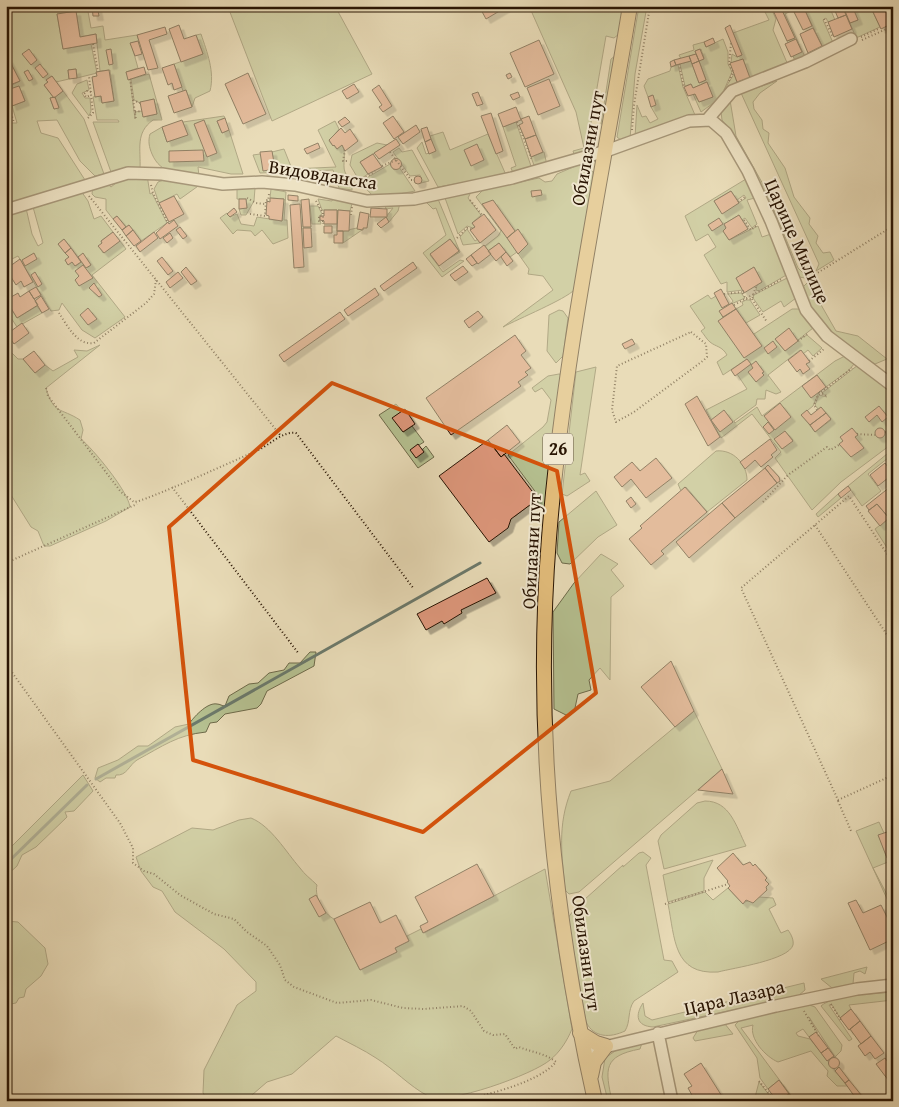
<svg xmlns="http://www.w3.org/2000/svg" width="899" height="1107" viewBox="0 0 899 1107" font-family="'Gentium Book Plus',serif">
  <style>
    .green { fill: #b5c090; stroke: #6e6a4a; fill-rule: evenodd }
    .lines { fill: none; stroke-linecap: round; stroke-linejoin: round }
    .stream { stroke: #6b796b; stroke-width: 3 }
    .building { fill: #dc967a; stroke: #281403; filter: url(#shadow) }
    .minor-casing { stroke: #584630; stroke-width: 14 }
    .major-casing { stroke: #281403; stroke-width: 16 }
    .path { stroke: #281403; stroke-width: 2; stroke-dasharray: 1 2.5; stroke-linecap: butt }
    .minor { stroke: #f1e8d1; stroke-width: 11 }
    .major { stroke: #e4be7c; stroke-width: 14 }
    .marked { fill: none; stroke: #d5520b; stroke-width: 4; stroke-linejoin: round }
    .labels { text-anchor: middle; stroke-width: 4; stroke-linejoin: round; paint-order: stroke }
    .shield { fill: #f1e8d1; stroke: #645441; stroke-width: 1 }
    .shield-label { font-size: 18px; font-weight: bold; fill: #281403 }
    .street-label { font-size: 19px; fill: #281403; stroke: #f1e8d1 }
  </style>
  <defs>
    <filter id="shadow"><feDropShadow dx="4.5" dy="4.5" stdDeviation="0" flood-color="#0004"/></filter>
  </defs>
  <rect width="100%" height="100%" fill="#e9dcb8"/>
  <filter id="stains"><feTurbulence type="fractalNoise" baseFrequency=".004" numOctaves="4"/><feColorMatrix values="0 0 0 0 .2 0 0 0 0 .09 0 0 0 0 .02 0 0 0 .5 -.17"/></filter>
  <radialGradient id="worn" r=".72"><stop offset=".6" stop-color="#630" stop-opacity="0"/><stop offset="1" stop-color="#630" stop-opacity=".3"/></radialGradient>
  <path class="green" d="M21 6H87L91 28 103 26 105 40 137 35 139 41 131 43 138 68 126 72 130 79 135 119V112L142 111 144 117 157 114 154 99 140 103 134 100 131 79 149 74 162 120H153C135 133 141 149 140 169L111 172 93 122H119L118 120H97L93 97 101 96 102 103 114 101 110 70 100 71 96 34 80 37 76 11 57 14 63 49 91 44 97 73 77 78 76 69 68 70 69 79 56 82 52 76 46 80 48 82 44 85 53 97 50 98 54 109 59 107 55 97 63 91 84 119 104 174 95 176 80 161 57 120 37 121 41 133 58 138 85 180 6 206V105L11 123H17L12 106 25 101 19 86 13 88 12 85 20 81 6 53V10Z
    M231 6H335L372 74 272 121 228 7Z
    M529 6H623L619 34 614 38 606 36 589 134 595 136 592 149 574 154 573 151 584 148 576 112Z
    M639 6H647L635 74 630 139 622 141 617 137Z
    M762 6H770L776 19 773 30 788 65 716 101 701 112 693 94H695L699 102 712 97 707 82 693 88 691 84 685 86 680 64 691 61 699 83 706 80 699 61 704 58 701 49 695 51 696 54 681 59 679 55 694 50 693 45 704 42 706 47 723 39 728 52V64L732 72 724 90 734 74 737 82 749 78 743 59 731 63 732 54 737 57 742 55 733 33 769 20Z
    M780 6H791L793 10 785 14 805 57 795 61 787 41 794 38Z
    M803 6H829L835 20 828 22 826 18 823 20 834 45 824 50Z
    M852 6H870L880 27 856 38 850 23 858 20Z
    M201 34C207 52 215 72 210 91L195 98 192 107 186 90 183 91 174 64 203 54 196 35Z
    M615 56 603 124H601L611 59Z
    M678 65 683 87 695 115 635 137 637 105 642 117 646 116 650 123 658 119 651 107 652 95 648 97 644 86 648 79 670 71 671 67Z
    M87 80 89 90 82 93 85 98H90L91 111 89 116 72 93 77 84Z
    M777 81 760 93 753 102 754 109 762 120 763 129 769 133 768 143 785 168 794 197 810 218 809 224 818 236 816 243 823 253 830 252 834 260 816 271 819 264 741 93Z
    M730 100 736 136 764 186 798 268 803 273H813L805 278 799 277 731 131 722 120 721 112Z
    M224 116 225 118 217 121 222 133 229 130 243 174H231L198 167 199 176C179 173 161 175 152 154 149 147 148 141 150 134L162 127 167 142 187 135 183 122Z
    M335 121 339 129 329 141 333 146 334 145 337 149 342 145C347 152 342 165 345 172 348 179 353 182 352 190L339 188 333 170 260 173 253 155 260 154 275 169 272 152 284 149 292 169 336 167 318 130Z
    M516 122 532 169 513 173 511 168 516 166 503 127Z
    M443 132 450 150 488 134 506 175 438 187 417 148 422 142 426 154 435 151 430 136Z
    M377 143 387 145 360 162 368 174 359 180 350 165 352 155Z
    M399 148 402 152 412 150 429 181 421 183 420 175 410 176 393 152Z
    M544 152 547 165 535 168 531 157Z
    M390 164 394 170 399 167 415 191 394 195H372L360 182Z
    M578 165 586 166 593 172V176L574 290C566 299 518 319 503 327L553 290 543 276 528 274 529 269 517 252 510 257 499 243 488 251 485 246 498 236 501 231 476 197 483 190 539 178 545 182 552 181 557 174Z
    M147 175 150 194 152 193 167 223 141 241 129 225 126 227 117 216 113 219 106 210V199L95 197 92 194 93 185 104 181 111 187 121 179Z
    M746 179 755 198 747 200 757 224 752 228 745 218 742 220 739 215 724 224 726 228 723 231 729 240 758 226 762 237 771 234 788 274 759 291 756 290 757 285 762 282 754 267 736 278 743 290 727 292V282L721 284 704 255 716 247 708 234 696 241 685 216ZM731 191 737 200 744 195 746 198 722 213 714 201Z
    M164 180 201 184 180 199 177 194 159 203 154 189 158 182Z
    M237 188H255L254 201 246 215H241L239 209 247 208 246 199H237Z
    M271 189 286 192 284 220H287L288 238 273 244 262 230 255 236 251 231 237 230 233 234 220 218 227 213 230 217 237 214 241 224 254 226 257 217 282 221 284 199 270 198Z
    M81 191 88 201 94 219 101 216 113 232 101 241 102 243 99 246 103 253 120 241 126 249 92 275 125 317 95 338 82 330 62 303 59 310 51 311 18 256 6 262V213L26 208 32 234 38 246 43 243 33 207ZM64 239 78 257 83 254 91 265 87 268 81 262 76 266 72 262 68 265 65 260 69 257 58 244Z
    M471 192 468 198 481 215 472 223 475 227 473 228 467 226 458 234 445 198Z
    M334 195 353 200 350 211 338 210 337 231V210H322L318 199 332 201Z
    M438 199 460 252 445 261 459 251 450 239 430 255 443 272 460 260 464 261 442 277 423 253 446 235 436 208 433 209 426 202Z
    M400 203 398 211 389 222 386 217 393 208 385 209 387 204Z
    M310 206H318L322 214 319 216 321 224H312Z
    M357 228 362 230 343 243V231Z
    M467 229 475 241 478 239 480 243 463 245 460 237Z
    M789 277 796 298 784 307 781 301 763 312 753 298 754 295Z
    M808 282 836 331 858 336 887 359 875 364C844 344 813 324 803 287Z
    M741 293 745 298 731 304 733 301 728 294Z
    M708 295 711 299 716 296 723 309 720 312 723 317 719 321 754 334 792 309H799L813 328 798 340 807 335 822 348 813 356 808 350 803 354 800 350 768 375 781 392 776 394 766 390 765 399H757L756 405 734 421 735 423 757 407 762 416 835 361 845 356 855 363 848 371 819 392 813 406 802 415 815 432 831 420 821 407 818 409 815 405 819 395 827 397 822 393 858 365 879 380 893 394V443L841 482 812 510 775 458 781 452 752 414 721 438 706 410 747 389 737 374 751 364 747 359 723 375 717 362 727 355C722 346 716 347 710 342 707 340 704 334 701 331L705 328 690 306ZM789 329 798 341 785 351 775 339ZM785 431 793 440 782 449 775 439Z
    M6 300 17 318 37 306 42 313 17 327 6 310Z
    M746 300H750L760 315 746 323 736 309 743 305 742 302Z
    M559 310 563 311 568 318 563 356 556 363 547 351 549 315Z
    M100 345 46 388C54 415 60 407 80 420L83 430 81 439C93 449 128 491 130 507L106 521 50 546H44L38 531 31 527 6 487V347L18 359H23L35 373 45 365 53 371 78 357 74 350 87 351Z
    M596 367 580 475 585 473 590 481 567 496 562 494 576 372Z
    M559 374 564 375 546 513 536 500 515 516 505 503 537 494 508 455 543 427 547 422 551 400 542 388 535 392 532 388 548 376Z
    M396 404 402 411 393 418 403 432 412 426 424 442 411 450H422L426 446 434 457 418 468 379 415Z
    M893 449V454L868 474 881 491 862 506 848 486Z
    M716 451C733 449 747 464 747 480L707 512 686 487 681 491 678 484Z
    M596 491 617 525 598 537 570 564 562 563 557 553 559 522Z
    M838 494 841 498 818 517 816 514Z
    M893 515V557L875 529Z
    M601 554 618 564 611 570 624 586 611 597 610 680 600 668 589 680 591 690 578 694 575 708 572 714 566 715 554 709 553 612 574 583Z
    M310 652H316L314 666 267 691 261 704 257 708 225 714 217 722 210 723 206 732C177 735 163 746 137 760 129 765 127 776 116 775L115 778H106L100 782 95 778 98 768 118 760 138 746H148L175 727 189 724C193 718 207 702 217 704 220 704 222 706 225 706L229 696 249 684 258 683 269 673 284 670 289 663H300Z
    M694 711 722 769 579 892 569 894 565 890C562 854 557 826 571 791L610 781Z
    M83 775 93 791 74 811 65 812 67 817 36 847 22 855 17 866 6 876V852Z
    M705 801C730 801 736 826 746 846L664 869 658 841 661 835 697 803Z
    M251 818C271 826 286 852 300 868 304 874 311 879 317 885 314 897 324 914 334 919L360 970 397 952 395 948 409 941 407 936 421 929 424 933 545 869 572 1029C567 1041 560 1052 550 1060 534 1074 447 1106 428 1096 409 1086 394 1069 376 1058 364 1050 349 1043 336 1036L292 1074 267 1082 245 1101H208L203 1093 204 1070 237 1005 256 991V982L224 949 175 912 162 891 153 887 141 871 136 857 192 828 213 830 239 820Z
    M879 822 884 833 879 836 887 858 893 856V860L873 868 893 906V912L856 831Z
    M643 852 651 858 646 865 664 960 672 961 678 972 634 1001C627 1011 631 1021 625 1031 610 1038 594 1038 586 1022L568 918 575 908 623 865V867L639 853Z
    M713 860 704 878V891L668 902 663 875Z
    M728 888 742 903 759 897 773 898 776 905 769 909 781 933 788 930C791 934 794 940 793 945 789 960 733 968 718 972 673 975 675 938 668 904L705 892 713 900Z
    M6 921 18 922 45 948 48 964 41 976 26 989 24 997 19 998 16 1003 6 1005Z
    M867 967 865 974 860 971 854 973 853 984 832 988 821 979Z
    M804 983 805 990 798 996 653 1027C636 1026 635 1015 643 1003L645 1016 652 1020Z
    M893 992V1000L849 1005 851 1009 840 1018 832 1005H829L852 1039 849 1041 821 1006C834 994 874 994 893 992Z
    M807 1004 815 1007 842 1045 841 1051 835 1057 809 1017 817 1032 809 1037 803 1029 796 1033 798 1036 810 1039 825 1057 831 1062 830 1064 847 1086H837L827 1076 828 1071 811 1051 778 1062C766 1057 749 1039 753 1025L741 1028 795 1101 779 1080 768 1089 760 1078 757 1058 735 1025 740 1020Z
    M725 1024 733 1034 695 1041 693 1038 698 1030Z
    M642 1043 640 1049C603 1056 605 1069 612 1101H608L602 1077 605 1058 618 1049Z
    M759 1082 774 1101H754Z"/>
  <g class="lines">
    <path class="stream" d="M96 779 480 563
      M6 864 87 785"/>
  </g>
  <path class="building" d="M92 6H97L99 16H93Z
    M479 6H508L486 19Z
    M771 6H780L795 38 787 41Z
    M791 6H803L812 26 803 30Z
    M833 6H842L846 15 838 18Z
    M842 6H852L853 8 845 11Z
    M870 6H882V8L873 12Z
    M885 6 893 23 881 29 873 12Z
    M853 8 858 20 850 23 845 11Z
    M76 11 80 37 96 34 97 43 63 49 57 14Z
    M846 15 852 29 834 37 828 22Z
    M179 25 184 39 196 35 203 54 181 62 169 29Z
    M730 25 742 55 737 57 725 28Z
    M165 27 167 34 149 40 158 68 148 70 137 35Z
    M813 28 822 46 808 53 800 34Z
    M713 38 715 43 706 47 704 42Z
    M796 39 802 52 791 57 785 44Z
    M539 40 554 74 525 87 510 53Z
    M138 41 142 54 135 56 130 43Z
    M29 49 37 60 31 65 22 54Z
    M111 49 113 64 109 65 106 50Z
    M700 49 704 59 699 61 695 51Z
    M696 54 699 61 692 64 689 56Z
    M689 56 691 61 676 65 674 60Z
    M8 58 20 81 10 85 6 77V59Z
    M743 59 750 78 737 82 730 63Z
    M674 60 676 65 671 67 670 62Z
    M699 61 706 80 699 83 692 64Z
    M40 64 48 74 43 78 35 68Z
    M174 64 182 87 174 90 172 83 168 85 162 68Z
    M144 67 146 74 128 80 126 72Z
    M76 69 77 78 69 79 68 70Z
    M28 70 33 79 29 81 24 72Z
    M109 70 114 101 102 103 101 96 95 97 92 77 97 76 96 72Z
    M248 73 266 114 243 124 225 84Z
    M510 73 512 77 508 79 506 75Z
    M52 76 63 91 54 98 44 85 48 82 46 80Z
    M549 79 560 106 538 115 527 88Z
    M707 82 713 97 699 102 695 94 688 96 684 87 691 84 693 88Z
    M354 84 359 92 347 99 342 91Z
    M379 85 392 106 383 112 379 107 382 105 372 90Z
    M19 86 25 101 12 106 10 99 6 101 7 90Z
    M186 90 192 107 174 113 168 96Z
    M478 92 483 104 477 106 472 94Z
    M518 92 520 97 513 100 510 95Z
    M653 95 656 105 651 107 648 97Z
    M55 97 59 108 54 109 50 98Z
    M154 99 157 114 143 117 140 102Z
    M516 107 521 120 503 127 498 114Z
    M491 113 503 151 496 154 481 116Z
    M393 116 404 132 394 139 383 123Z
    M529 116 536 135 525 139 519 125 523 123 521 119Z
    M345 117 350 122 342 127 338 122Z
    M225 118 229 130 222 133 217 121Z
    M182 120 188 135 167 142 162 127Z
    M204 120 217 153 207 157 194 124Z
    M416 125 420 132 403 144 398 137Z
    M427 127 431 139 425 142 421 129Z
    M341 128 345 133 350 129 358 141 345 151 342 145 337 149 334 145 333 146 329 140Z
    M536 135 543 152 531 157 525 139Z
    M396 139 400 145 379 159 374 153Z
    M431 139 436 151 429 154 425 142Z
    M318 143 320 148 307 154 304 149Z
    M477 144 484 160 471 166 464 150Z
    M203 150 204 161 169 162V151Z
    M272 151 275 169 263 171 260 152Z
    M373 154 382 167 368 174 360 162Z
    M390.5 164a5.5 5.5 0 1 1 11 0a5.5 5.5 0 1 1-11 0Z
    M414 180a4 4 0 1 1 8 0a4 4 0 1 1-8 0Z
    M541 190 542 195 532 197 531 191Z
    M731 191 739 203 722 214 714 201Z
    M288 195 298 196V201L288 200Z
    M174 196 184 214 169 222 159 203Z
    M270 198 284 199 282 221 269 219V216L266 215 267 201 270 202Z
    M239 199H246L247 208 239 209Z
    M309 199 311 227H303L301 200Z
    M493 200 515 231 507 238 482 204Z
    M300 204 304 267 294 268 290 205Z
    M234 208 237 212 230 217 227 214Z
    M371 208 387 209V217H370Z
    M324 210H337V224H324V221L320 220V216H324Z
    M338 210 350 211 349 231H337Z
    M360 212 369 214 367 228H363V230L357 229Z
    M484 214 496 230 480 243 470 230 475 227 472 223Z
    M739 215 748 229 729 240 723 231 726 228 724 224Z
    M117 216 126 227 122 230 113 219Z
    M386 217 389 222 381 228 377 224Z
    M719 218 723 224 712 231 708 225Z
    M174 220 178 226 160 239 156 233 168 222 169 224Z
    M129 225 133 230 126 236 122 230Z
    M324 226H332V233H324Z
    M180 227 187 236 183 239 176 230Z
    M303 228H311L312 247 304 248Z
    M518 229 528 244 518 254 507 238Z
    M133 230 141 241 134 246 126 236Z
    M337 231H343V243H334V235H337Z
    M113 232 120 241 104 253 98 246 102 243 101 241Z
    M154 232 158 238 140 252 136 246Z
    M170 233 173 238 167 243 163 238Z
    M64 239 71 248 65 253 58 244Z
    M450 239 459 251 439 266 430 254Z
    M499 243 506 252 496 261 488 251Z
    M484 245 491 254 478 264 471 255Z
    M71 248 81 262 75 266 72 262 68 265 65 260 69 257 65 253Z
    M506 252 513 261 507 266 501 257Z
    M34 253 37 259 25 266 22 260Z
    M83 253 91 265 86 268 78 257Z
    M471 255 477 263 472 266 466 259Z
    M162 257 173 271 168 275 157 261Z
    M20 259 33 282 24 287 21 281 16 285 6 269Z
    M413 262 417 268 384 291 380 286Z
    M83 265 93 278 79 286 75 280 79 276 75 271Z
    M463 266 468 272 455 281 450 275Z
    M186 267 197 281 191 285 181 272Z
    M754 267 762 282 744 293 736 278Z
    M35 272 42 284 38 287 31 275Z
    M178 272 183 278 170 288 166 282Z
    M94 283 102 295 99 297 89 288Z
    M36 287 41 295 34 299 29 291Z
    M375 288 379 295 348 316 344 310Z
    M721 289 729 304 722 308 714 293Z
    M29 291 38 305 17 318 6 300 18 293 20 297Z
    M41 296 49 309 42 313 35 301Z
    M732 303 736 309 723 317 719 311Z
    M88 308 97 319 88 325 80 315Z
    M736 309 762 346 744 358 718 321Z
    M478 311 483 317 469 328 464 321Z
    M340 312 345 319 284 362 279 355Z
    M22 323 29 333 14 344 7 334Z
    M789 328 798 341 785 351 775 339Z
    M515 335 526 351 521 355 531 368 525 372 528 375 518 382 521 386 451 435 426 398Z
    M632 339 635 344 625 349 622 344Z
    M773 341 777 347 768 354 764 348Z
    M801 350 810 362 806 364 810 369 803 374 800 369 797 372 788 360Z
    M34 351 45 365 35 373 23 359Z
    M747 359 751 364 735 376 731 370Z
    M756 361 764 372 762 373 764 375 756 382 748 372 753 368 751 365Z
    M817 375 826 387 811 398 802 386Z
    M697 396 720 437 708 446 685 404Z
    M780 403 791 417 775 430 764 416Z
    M879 406 888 417 882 422 877 415 869 422 865 417Z
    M821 407 826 413 810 425 801 415 807 410 811 415Z
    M405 409 415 424 403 432 392 418Z
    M724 410 733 422 720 432 711 420Z
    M826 413 831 419 815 432 810 425Z
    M768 422 774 430 769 434 763 427Z
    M507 425 520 442 501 457 488 440Z
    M852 428 858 435 855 437 864 448 851 457 839 444 843 441 840 437Z
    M875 433a5 5 0 1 1 10 0a5 5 0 1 1-10 0Z
    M785 431 793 441 782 449 774 439Z
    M770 439 777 450 771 455 773 457 761 467 755 460 745 469 740 462Z
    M488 440 501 457 504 454 538 499 511 519 508 528 489 542 439 476Z
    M418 444 424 452 416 458 410 450Z
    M893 456V468L887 461Z
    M656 458 672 478 646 498 631 479 622 487 614 477 632 462 640 471Z
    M885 463 893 474 878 486 870 475Z
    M768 465 779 477 780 481 777 483 765 468Z
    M765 468 777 483 735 518 722 503Z
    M848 486 851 490 841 498 838 494Z
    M685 487 707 512 661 551 664 554 651 565 629 539 642 528 640 526Z
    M890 487 893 490V515L889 518 877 504 869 510 866 506Z
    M631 497 636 504 631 508 626 501Z
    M722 503 735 518 689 558 676 542Z
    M877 504 889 518 880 526 868 511Z
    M487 578 496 593 461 610 462 613 444 624 442 621 426 630 417 614Z
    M671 661 694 711 675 727 641 687Z
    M722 769 733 794 698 790Z
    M893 830V856L887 858 878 835Z
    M733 853 743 865 750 862 753 866 755 864 767 878 765 880 769 884 766 887 767 890 753 903 746 900 743 904 728 888 730 886 727 882 728 881 717 868Z
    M477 864 494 896 423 933 420 926 428 922 415 897Z
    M316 895 326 913 319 917 309 899Z
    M856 900 863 913 881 905 893 929V939L870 950 848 903Z
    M370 902 380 923 396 915 409 941 395 948 397 952 360 970 334 919Z
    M851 1009 860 1021 849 1030 840 1018Z
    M860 1021 871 1036 861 1044 850 1029Z
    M816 1032 828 1048 821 1053 809 1037Z
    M871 1036 884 1053 875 1059 870 1052 865 1056 858 1046Z
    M828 1048 834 1056 827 1061 821 1053Z
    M828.5 1063a5.5 5.5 0 1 1 11 0a5.5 5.5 0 1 1-11 0Z
    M885 1058 893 1069 892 1085 876 1064Z
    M701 1063 725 1101H699L696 1095 693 1097 688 1088 692 1086 684 1074Z
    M839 1067 849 1080 845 1083 835 1071Z
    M779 1080 789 1094 777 1101 768 1089Z
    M849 1080 862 1096 857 1100 845 1083Z
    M789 1094 792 1098 783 1101 782 1099Z"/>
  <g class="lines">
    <g class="minor-casing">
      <path id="minor" d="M707 120 732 91 805 62 851 39
        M6 210 128 173 162 174 223 184 262 182 295 185 367 201 414 199 512 178 606 151 689 121 711 120 726 133 748 171 771 221 806 310 827 336 893 386
        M658 1033 672 1101
        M584 1052 776 1006 857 989 893 985"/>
    </g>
    <g class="major-casing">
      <path id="major" d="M580 1033 596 1043 606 1046 594 1062 591 1076
        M595 1101C554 919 534 725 549 538 563 359 601 183 630 6"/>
    </g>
    <path class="path" d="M14 6V8
      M824 19 833 37
      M861 37 880 28
      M862 40 893 26
      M93 44 98 72
      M679 64 684 87
      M130 79 136 120
      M729 81 733 72 729 64 731 43
      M6 88 9 82
      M91 92 87 91 84 94 86 97 91 95
      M7 100 14 123
      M133 100 140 103
      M135 112 142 111
      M88 118 93 113 89 76
      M517 122 532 160
      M632 130 634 105 650 6
      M345 150 343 161H347
      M390 152 411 180H415
      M382 166 396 160
      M360 181 375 171
      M151 185 153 193 167 221
      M89 196 281 436
      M247 198 256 203 265 204
      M470 200 482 215
      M316 201 323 213V224
      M268 202 269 194
      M738 202 745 197
      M250 214 265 216 266 200H269
      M351 215 352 207
      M744 220 751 230 757 225
      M323 221H319V216H323
      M457 238 467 228 472 229
      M806 280 893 226
      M744 291 742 292 746 299H752L756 286
      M724 294 742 292
      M752 299 767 322
      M734 305 782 279
      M59 313C67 325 77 346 94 343L146 303 154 294 156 280
      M691 332 706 344 707 357 704 360 634 412 616 422 612 410 617 366Z
      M798 341 807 334
      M809 361 824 349
      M46 388 48 396 121 492 134 502C141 503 243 457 258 450 270 445 282 431 296 433L414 589
      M819 392 827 396
      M817 410 814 405 818 395 852 368
      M885 432 892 434
      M857 434 875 435
      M172 487 299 654
      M763 502 788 475 827 447 830 450 839 445
      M815 525 893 644
      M6 563 137 504
      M893 563 849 496 741 588 838 800 893 775
      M6 664 120 823 133 848V863L144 871 154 874 180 895 214 914 234 919 247 932 267 946 280 965 285 980 294 987 337 1003 371 1000 403 1008 424 1009 463 1006 471 1011 484 1031 493 1035 505 1034 515 1049 519 1047C531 1052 545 1053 556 1062 538 1083 486 1095 459 1101
      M838 801 851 831
      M665 904 728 884
      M831 1004 841 1020
      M804 1011 820 1038
      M759 1081 775 1101"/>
    <use href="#minor" class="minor"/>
    <use href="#major" class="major"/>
  </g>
  <path d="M0 0H899V1107H0ZM332 383 557 471 596 693 423 832 193 760 169 527Z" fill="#e9dcb8" fill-opacity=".55" fill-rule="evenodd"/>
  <path class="marked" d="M332 383 557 471 596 693 423 832 193 760 169 527Z"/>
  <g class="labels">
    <rect class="shield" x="543" y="433.5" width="30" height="31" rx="4"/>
    <g class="shield-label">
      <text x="558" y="455">26</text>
    </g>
    <g class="street-label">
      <text transform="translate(587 148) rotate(-80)" y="7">Обилазни пут</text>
      <text transform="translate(323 174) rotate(9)" y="7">Видовданска</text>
      <text transform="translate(798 241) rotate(66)" y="7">Царице Милице</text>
      <text transform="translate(531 551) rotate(-87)" y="7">Обилазни пут</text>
      <text transform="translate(587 953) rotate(82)" y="7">Обилазни пут</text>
      <text transform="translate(734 997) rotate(-13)" y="7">Цара Лазара</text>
    </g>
  </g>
  <rect width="899" height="1107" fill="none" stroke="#e9dcb8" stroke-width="25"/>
  <rect x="8" y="8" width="884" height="1092" fill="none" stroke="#281403" stroke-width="2.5"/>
  <rect x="12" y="12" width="874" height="1082" fill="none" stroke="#281403"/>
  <rect width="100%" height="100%" filter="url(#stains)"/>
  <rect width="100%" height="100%" fill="url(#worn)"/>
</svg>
